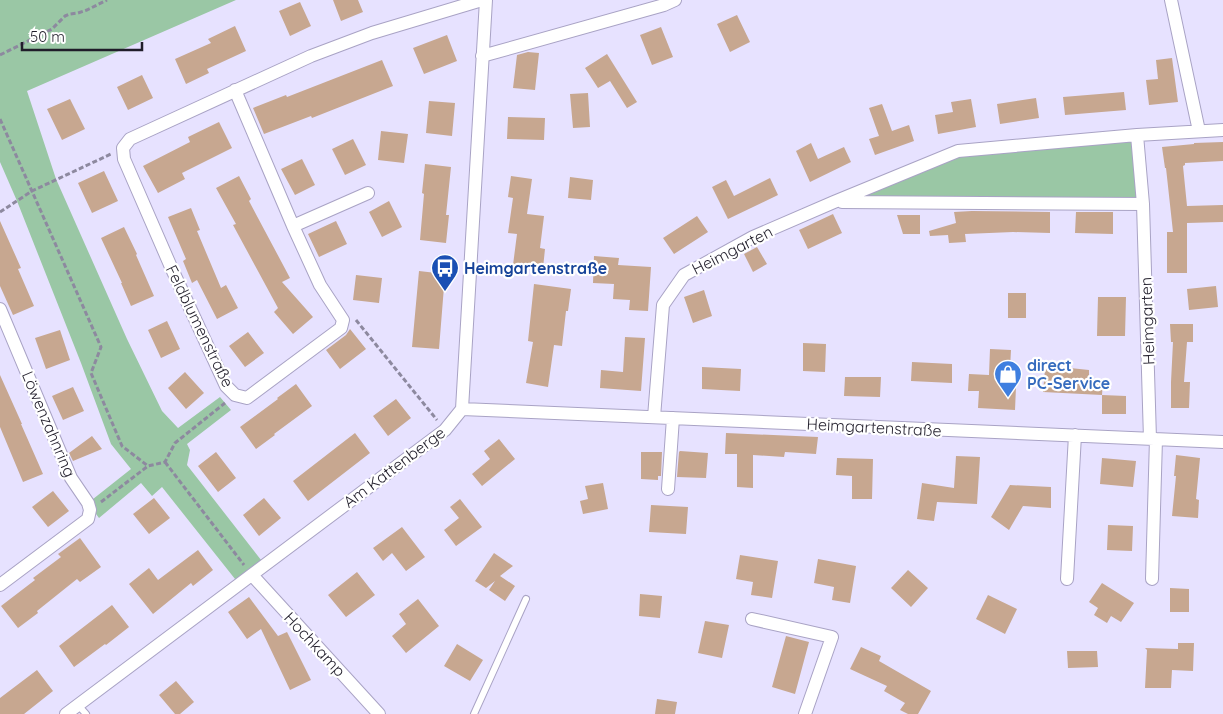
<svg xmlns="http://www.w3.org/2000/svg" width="1223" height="714" viewBox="0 0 1223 714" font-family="Quicksand,sans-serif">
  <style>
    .green { fill: #9ac7a5 }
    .building { fill: #c7a790 }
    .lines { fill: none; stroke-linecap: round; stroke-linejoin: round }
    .service-casing { stroke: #a9a3c5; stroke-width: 8 }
    .minor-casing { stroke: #a9a3c5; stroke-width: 14 }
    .path { stroke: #8d899f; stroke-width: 3; stroke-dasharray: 5 2.5; stroke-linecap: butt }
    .service { stroke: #fff; stroke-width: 6 }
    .minor { stroke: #fff; stroke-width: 12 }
    .labels { text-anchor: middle; stroke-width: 4.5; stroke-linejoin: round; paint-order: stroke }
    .street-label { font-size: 16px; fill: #201d2a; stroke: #fff }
    .transit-label { font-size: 16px; font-weight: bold; fill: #164399; stroke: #fff; text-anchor: start }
    .shop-label { font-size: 16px; font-weight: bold; fill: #366cbe; stroke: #fff; text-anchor: start }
  </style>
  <rect width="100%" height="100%" fill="#e7e2ff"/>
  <path class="green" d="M0 0H236L27 91 56 179 127 339 162 411 178 428 220 397 231 410 187 444 190 450 187 465 265 565 239 584 162 487 152 496 141 483 99 518 88 503 131 469 111 444 81 363 17 201 0 162Z
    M1137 135 1143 204 834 202 958 151Z"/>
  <path class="building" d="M333 0H358L363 12 341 21Z
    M300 2 311 26 290 36 279 11Z
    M737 15 750 42 730 52 717 24Z
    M235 26 246 51 207 69 209 73 186 84 175 59 211 43 208 39Z
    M661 27 673 57 652 65 640 35Z
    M447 35 457 61 424 74 413 48Z
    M528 52 539 53 535 90 513 88 517 55Z
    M607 54 637 102 627 108 610 81 598 88 585 68Z
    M1172 58 1178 102 1149 105 1146 80 1158 79 1156 60Z
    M382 60 393 86 312 118 311 116 264 134 253 108 286 95 287 97Z
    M142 75 153 98 128 110 117 87Z
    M1124 92 1126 110 1065 115 1063 97Z
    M588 93 590 127 573 128 570 94Z
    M1036 98 1039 118 1000 124 997 104Z
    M70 99 85 129 62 140 47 109Z
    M971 99 976 127 938 134 935 115 953 112 951 102Z
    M429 101 455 103 452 136 426 133Z
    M882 104 892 131 909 125 914 141 875 155 869 139 879 136 869 108Z
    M508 117 545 118 544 140 507 139Z
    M219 122 232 148 182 173 185 179 158 193 143 166 190 142 188 137Z
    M381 131 408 134 404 163 378 160Z
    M353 139 366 165 345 175 332 149Z
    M1223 142V161L1185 163V165L1183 166 1187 206 1223 205V222L1187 223V273H1167V232H1173L1166 168H1165L1162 147 1194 144V143Z
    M811 143 818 159 844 147 851 162 810 182 796 151Z
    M302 159 315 185 295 195 281 169Z
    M425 164 451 167 446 215H449L446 243 420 240 424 194 422 193Z
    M104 171 118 201 92 213 78 183Z
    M239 176 251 199 249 201 290 278 282 282 313 317 293 334 274 312 278 308 233 225 236 224 216 188Z
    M511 176 532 179 527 214 544 216 540 248 545 249 543 268 513 265 517 234 508 233 513 198 508 197Z
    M570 177 593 180 591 200 568 198Z
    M770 178 778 195 728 219 712 187 726 180 734 196Z
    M389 201 402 227 382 237 369 212Z
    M191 208 200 230 197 231 221 288 226 285 238 308 217 319 197 280 192 283 183 261 186 259 168 217Z
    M972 211 1050 212V233L1013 232 965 234 966 242 949 243 948 235 930 236 929 231 956 223 954 212Z
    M1076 212H1113V234L1075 233Z
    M833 214 842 233 808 249 799 230Z
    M897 215H920V234H903Z
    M697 216 708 232 674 254 663 238Z
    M0 221 21 268 18 269 34 306 13 315 0 286Z
    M336 221 347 244 319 257 308 234Z
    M124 227 137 254 136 255 154 296 131 306 121 283H122L101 238Z
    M757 247 767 264 753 272 744 254Z
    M594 256 619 258 618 265 651 267 648 311 629 310 630 300 613 299 614 284 593 283Z
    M419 271 445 274 439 349 412 347Z
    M356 275 382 278 379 303 353 300Z
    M534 284 571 289 568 311H566L562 346 554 345 548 387 526 383 533 342 528 341Z
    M1216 286 1218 307 1189 310 1187 289Z
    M704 290 712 316 693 323 684 297Z
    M1008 293H1026V318H1008Z
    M1098 297H1126L1125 336H1097Z
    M167 321 180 349 161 358 148 330Z
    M1170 324H1193V342H1187L1184 382H1190L1189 408H1171V382L1173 342H1171Z
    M350 329 366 349 340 369 326 350 346 335Z
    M60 330 70 360 46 369 35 338Z
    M248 332 264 353 245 367 229 346Z
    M625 337 645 338 641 391 600 388 601 370 623 372Z
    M803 343 826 344 825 372 803 371Z
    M990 349 1011 350 1009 387H1016L1015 410 978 408 979 391H968L969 374 989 375Z
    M912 362 952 364V383L911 381Z
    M702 367 741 369 740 391 702 389Z
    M1070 368 1089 370V380L1103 381 1102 395 1043 392 1045 369 1070 370Z
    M185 372 204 393 186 409 168 388Z
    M0 375 22 424H21L43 474 23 482 0 427Z
    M845 377H881L880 397 844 396Z
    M296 384 312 406 274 434 275 435 256 449 240 427 278 399 277 398Z
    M73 387 84 411 63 420 52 396Z
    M1102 395 1126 396V414H1102Z
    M396 399 411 418 388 436 373 416Z
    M355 433 370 453 308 501 293 481Z
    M726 433 818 437 816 454 785 452 784 457 753 455V488L737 487V454H725Z
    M92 436 102 449 73 461 69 453Z
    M499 439 515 459 482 486 472 474 490 459 484 451Z
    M680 451 708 453 706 478 677 477 679 452Z
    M216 452 236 478 218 492 198 466Z
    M641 452H662L661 476H658V480L641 479Z
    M1176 455 1200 458 1196 499 1199 500 1198 518 1172 516 1176 476H1174Z
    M956 456 980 457 977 504 937 502 934 521 917 519 922 483 954 488Z
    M837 458 873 459 872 499H852V476L836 475Z
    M1102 458 1136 461 1133 487 1100 484Z
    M603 483 608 509 583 514 580 501 588 499 585 486Z
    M1010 485 1051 487V508L1023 506 1009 530 991 517Z
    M53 491 69 511 48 527 32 507Z
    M154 498 170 518 149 534 133 514Z
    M264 498 281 518 259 536 243 515Z
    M460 499 482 527 456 546 444 530 459 518 450 507Z
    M651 505 688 507 686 534 649 532Z
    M1108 525 1133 526 1132 551 1107 550Z
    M402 527 425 557 406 571 392 553 383 561 373 548Z
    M80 538 101 567 80 582 77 579 37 611 38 613 18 628 1 606 35 580 33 578 61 557 58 554Z
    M198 550 213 570 193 586 191 583 153 614 129 584 149 568 158 580Z
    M494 553 513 566 500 576 515 586 505 601 489 590 495 581 486 588 475 581Z
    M740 555 778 561 772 598 751 595 753 582 736 579Z
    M818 559 856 566 850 603 832 600 834 587 814 583Z
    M908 570 928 588 911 607 891 588Z
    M357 572 375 595 346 617 328 595Z
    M1102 583 1134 603 1121 622 1111 616 1107 623 1094 615 1098 608 1089 602Z
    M1170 588 1189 589V612H1170Z
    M640 594 662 596 660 618 639 616Z
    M988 595 1017 609 1005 634 976 619Z
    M249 597 278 636 287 632 311 680 290 690 261 629 247 639 228 612Z
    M418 599 439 626 406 653 392 636 406 624 399 614Z
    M112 605 129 627 106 645 105 644 74 667 59 646Z
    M705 621 729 625 722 658 698 653Z
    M786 636 809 642 795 694 772 687Z
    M1178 643H1194L1193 671 1172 670 1171 688H1145L1147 650 1145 648 1178 649Z
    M457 644 483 660 470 681 444 666Z
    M861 647 881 656 879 661 931 691 918 714H908L900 710 905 703 884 691 887 686 850 669Z
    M1067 651H1097L1098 667 1068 668Z
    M37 670 53 691 24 714H0V698Z
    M176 681 194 702 180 714H175L159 695Z
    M657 699 677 702 675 714H655Z"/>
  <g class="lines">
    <g class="service-casing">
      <path id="service" d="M78 705 86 714
        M474 714 526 599"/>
    </g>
    <g class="minor-casing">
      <path id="minor" d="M1171 0 1199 131
        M482 56 664 5 675 0
        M235 90 293 226 320 285 343 320 341 328 247 398 235 395 226 386 171 267 124 159 123 148 130 139 311 56 372 33 482 0
        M1137 135 1143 204 1150 439
        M842 202 1143 204
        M293 226 368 193
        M0 309 71 478 88 503 90 510 88 519 0 585
        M462 409 1223 442
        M654 417 663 305 684 275 753 237 834 202 958 151 1137 135 1223 130
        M668 489 673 418
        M252 575 379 714
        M1067 579 1075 435
        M1152 579 1156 439
        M752 619 832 637 805 714
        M66 714 445 430 462 409 486 0"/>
    </g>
    <path class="path" d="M0 55 52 29 65 16 70 14 78 13 87 10 107 0
      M0 119 101 347 91 373 122 446 148 466
      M0 212 32 191 111 154
      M356 320 437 420
      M165 462 244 565
      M101 502 148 466 165 462 175 443 225 403"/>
    <use href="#service" class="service"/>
    <use href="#minor" class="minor"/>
  </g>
  <defs>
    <g id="bus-pin" transform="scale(1.4375)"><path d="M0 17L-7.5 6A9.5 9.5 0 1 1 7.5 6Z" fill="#1a4fb4" stroke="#fff"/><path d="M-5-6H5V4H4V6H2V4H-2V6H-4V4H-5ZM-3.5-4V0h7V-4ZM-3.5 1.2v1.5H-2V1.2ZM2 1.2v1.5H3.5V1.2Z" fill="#fff"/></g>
    <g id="shop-pin" transform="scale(1.4375)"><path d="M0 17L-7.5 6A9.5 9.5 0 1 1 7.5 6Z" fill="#3f7fe0" stroke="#fff"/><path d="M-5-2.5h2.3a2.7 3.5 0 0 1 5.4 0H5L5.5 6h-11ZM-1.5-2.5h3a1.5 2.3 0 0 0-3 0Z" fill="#fff"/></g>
  </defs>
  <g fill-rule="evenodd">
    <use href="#bus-pin" x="445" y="268"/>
    <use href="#shop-pin" x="1008" y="374"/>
  </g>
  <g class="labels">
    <g class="street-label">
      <text transform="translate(732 250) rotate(-27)" y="6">Heimgarten</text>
      <text transform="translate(1147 321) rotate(-92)" y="6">Heimgarten</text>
      <text transform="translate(200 326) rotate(64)" y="6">Feldblumenstraße</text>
      <text transform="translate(49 424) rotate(67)" y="6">Löwenzahnring</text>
      <text transform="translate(874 427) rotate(3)" y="6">Heimgartenstraße</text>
      <text transform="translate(394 467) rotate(-37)" y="6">Am Kattenberge</text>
      <text transform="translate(315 644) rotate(47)" y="6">Hochkamp</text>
    </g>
    <g class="transit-label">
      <text x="464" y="274">Heimgartenstraße</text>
    </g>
    <g class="shop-label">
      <text x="1027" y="371">direct<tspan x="1027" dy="18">PC-Service</tspan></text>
    </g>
  </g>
  <path d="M22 42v8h120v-8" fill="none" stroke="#201d2a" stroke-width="2.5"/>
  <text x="30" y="42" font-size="15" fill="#201d2a" stroke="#ffffff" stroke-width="4" paint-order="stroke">50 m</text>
</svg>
